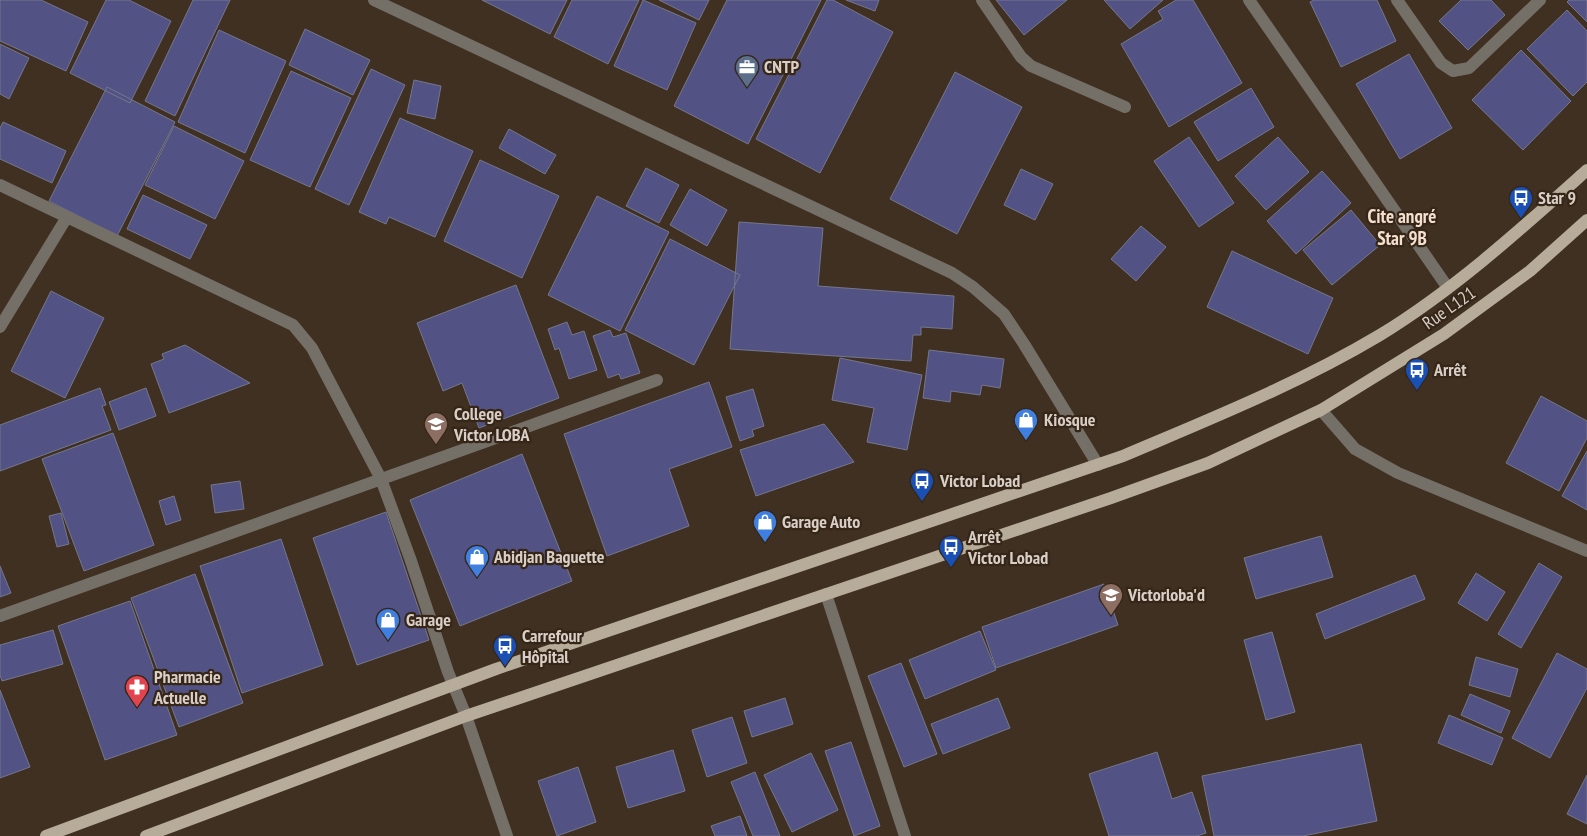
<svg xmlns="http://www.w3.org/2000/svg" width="1587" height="836" viewBox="0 0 1587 836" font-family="'PT Sans Narrow',sans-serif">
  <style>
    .building { fill: #525384; stroke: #75778c }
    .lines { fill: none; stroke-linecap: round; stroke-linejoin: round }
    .minor { stroke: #757067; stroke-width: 12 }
    .major { stroke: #b7ac9a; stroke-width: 12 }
    .labels { text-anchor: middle; stroke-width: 4.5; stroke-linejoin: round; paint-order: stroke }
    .poi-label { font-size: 18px; font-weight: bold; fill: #d9cfc6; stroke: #352618; text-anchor: start }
    .street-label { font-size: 18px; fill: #d9cfc6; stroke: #352618 }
    .neighbourhood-label { font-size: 19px; font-weight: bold; fill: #f5e0cf; stroke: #352618 }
  </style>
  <rect width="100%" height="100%" fill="#403022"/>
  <path class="building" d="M0 0H41L88 22 66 71 0 41Z
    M106 0H129L171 21 130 103 70 73Z
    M193 0H230L175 116 145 101Z
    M482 0H567L550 34Z
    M572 0H639L608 64 554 37Z
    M643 0 696 23 667 90 614 66Z
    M659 0H709L699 20Z
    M727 0H821L748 144 674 106Z
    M827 0H833L893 32 820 173 756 139Z
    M846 0H879L875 11Z
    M996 0H1067L1024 35Z
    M1104 0H1163L1130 29Z
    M1176 0H1193L1242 83 1169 127 1121 44 1163 19 1158 11Z
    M1314 0H1377L1396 41 1341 67 1310 2Z
    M1461 0H1491L1505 15 1468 50 1439 21Z
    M1569 0H1587V22L1567 2Z
    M1567 10 1587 31V82L1573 96 1527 49Z
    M305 29 370 60 353 95 289 65Z
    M219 30 286 61 245 153 178 122Z
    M0 44 29 58 9 99 0 94Z
    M1521 50 1571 101 1523 150 1472 100Z
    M1409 54 1452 128 1400 159 1356 84Z
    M371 69 405 85 349 205 315 189Z
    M291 71 351 98 310 187 250 160Z
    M955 72 1022 107 957 234 890 199Z
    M414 80 441 86 435 119 407 113Z
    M107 87 175 122 117 236 49 201Z
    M1251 88 1274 127 1218 161 1194 122Z
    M400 118 473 151 435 237 389 217 386 224 359 212Z
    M3 122 66 151 52 183 0 159V128Z
    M174 126 244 161 215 219 145 185Z
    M509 129 556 155 545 174 499 148Z
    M1189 137 1234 203 1199 227 1154 161Z
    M1278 137 1309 172 1266 210 1235 176Z
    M480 160 559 196 522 278 444 241Z
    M646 168 679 185 659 223 626 206Z
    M1021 169 1053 184 1035 220 1004 205Z
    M1322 171 1351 203 1296 254 1267 221Z
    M690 189 727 210 707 246 670 225Z
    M143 195 207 225 190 259 127 229Z
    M597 196 669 232 620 331 548 295Z
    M1351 210 1380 245 1332 285 1303 250Z
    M739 222 823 228 818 286 954 296 952 329 921 327V335H913L911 361 730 349Z
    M1141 226 1166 247 1136 281 1111 259Z
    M670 239 740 275 694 365 625 330Z
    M1232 251 1333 298 1308 354 1207 307Z
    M516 285 559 398 479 428 462 383 443 391 417 323Z
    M51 291 104 318 65 398 11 371Z
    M567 322 572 335 584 331 597 370 569 379 559 348 555 350 548 329Z
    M610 330 613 337 626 333 640 373 621 379 619 374 608 378 593 336Z
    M185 345 250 383 169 413 151 364 164 359 162 354Z
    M929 350 1004 359 1000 388 982 385 980 395 951 391 950 402 923 398Z
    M840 358 922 375 907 450 867 442 874 408 832 400Z
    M709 382 732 447 669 469 689 526 607 556 564 434Z
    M100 388 106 405 102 406 111 430 0 471V425Z
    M146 388 156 416 119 430 109 402Z
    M753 389 764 426 752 430 754 436 740 441 726 397Z
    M1541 396 1587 421V438L1559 491 1506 463Z
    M824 424 854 462 756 496 740 450Z
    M113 433 154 545 84 571 42 459Z
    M1587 451V510L1562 496Z
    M522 454 572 581 460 626 410 500Z
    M240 481 244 509 215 513 211 485Z
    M174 496 181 520 166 525 159 501Z
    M386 512 429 640 357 665 313 538Z
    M61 513 69 544 57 547 49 516Z
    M1321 536 1333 577 1256 599 1244 558Z
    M281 539 323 665 242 693 200 566Z
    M1539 563 1562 577 1521 648 1498 634Z
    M0 566 11 593 0 597Z
    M1476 573 1505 592 1487 621 1458 603Z
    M195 574 243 703 179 727 131 598Z
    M1415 575 1425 599 1325 639 1316 614Z
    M1104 584 1118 625 996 668 982 627Z
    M130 601 177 735 105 760 58 626Z
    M53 630 63 664 2 681 0 675V645Z
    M980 631 996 670 925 699 909 660Z
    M1272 632 1295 712 1266 720 1244 640Z
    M1557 653 1587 669V688L1550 758 1512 738Z
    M1476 657 1518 669 1510 697 1469 685Z
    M901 663 937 754 904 767 868 676Z
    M0 690 30 767 0 778Z
    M1470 694 1510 711 1501 733 1461 715Z
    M785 698 793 724 752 737 744 711Z
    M998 698 1010 728 943 754 931 724Z
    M1449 715 1503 738 1492 765 1438 743Z
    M732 717 747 763 707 777 692 730Z
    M851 742 880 826 854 836 825 751Z
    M1361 744 1377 821 1303 836H1214L1202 776Z
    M673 750 685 791 628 808 616 767Z
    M1157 752 1172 799 1192 792 1206 833 1197 836H1109L1089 774Z
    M811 753 838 810 792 832 764 775Z
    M578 767 596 822 557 836 538 781Z
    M755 772 780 836H753L731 782Z
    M1587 775V824L1567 814Z
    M740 816 747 836H715L711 826Z"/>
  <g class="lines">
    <path class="minor" d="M374 0 952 273 973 287 1004 314 1024 344 1098 465
      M982 0 1021 57 1031 66 1125 107
      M1249 0 1448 288
      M1397 0 1441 63 1453 71 1469 68 1540 0
      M0 185 293 325 312 348 381 479 410 558 448 672 466 716 507 836
      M0 327 67 217
      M1321 410 1355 449 1398 473 1587 551
      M826 594 905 836
      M0 616 657 380"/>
    <path class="major" d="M46 836 496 669 1123 456C1210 419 1298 384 1380 335 1455 289 1521 229 1587 170
      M146 836 466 716 1111 498 1208 463 1321 410 1444 334 1530 271 1587 220"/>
  </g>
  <defs>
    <g id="office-pin" transform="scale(1.25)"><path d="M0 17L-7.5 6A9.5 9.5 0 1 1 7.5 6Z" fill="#5c6f8a" stroke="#352618"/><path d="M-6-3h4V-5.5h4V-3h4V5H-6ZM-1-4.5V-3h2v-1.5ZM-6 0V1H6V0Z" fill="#fff"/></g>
    <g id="bus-pin" transform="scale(1.25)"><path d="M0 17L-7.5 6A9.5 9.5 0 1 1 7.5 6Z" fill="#1a4fb4" stroke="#352618"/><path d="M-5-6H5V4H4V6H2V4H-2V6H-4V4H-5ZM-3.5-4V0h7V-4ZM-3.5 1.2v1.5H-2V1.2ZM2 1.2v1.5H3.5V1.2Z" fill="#fff"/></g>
    <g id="shop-pin" transform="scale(1.25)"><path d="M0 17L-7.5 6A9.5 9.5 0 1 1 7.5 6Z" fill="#3f7fe0" stroke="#352618"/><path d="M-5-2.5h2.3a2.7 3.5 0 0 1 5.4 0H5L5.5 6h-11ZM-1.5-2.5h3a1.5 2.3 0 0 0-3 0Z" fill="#fff"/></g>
    <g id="school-pin" transform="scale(1.25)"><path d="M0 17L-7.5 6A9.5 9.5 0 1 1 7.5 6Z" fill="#8d6e63" stroke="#352618"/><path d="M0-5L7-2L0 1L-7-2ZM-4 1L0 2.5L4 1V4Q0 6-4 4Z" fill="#fff"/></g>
    <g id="pharmacy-pin" transform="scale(1.25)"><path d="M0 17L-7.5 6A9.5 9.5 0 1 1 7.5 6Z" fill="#e0444e" stroke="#352618"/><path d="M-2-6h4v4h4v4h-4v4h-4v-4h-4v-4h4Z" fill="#fff"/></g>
  </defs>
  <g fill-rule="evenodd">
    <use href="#office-pin" x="747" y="67"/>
    <use href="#bus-pin" x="1521" y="198"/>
    <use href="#bus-pin" x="1417" y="370"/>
    <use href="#shop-pin" x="1026" y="420"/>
    <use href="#school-pin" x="436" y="424"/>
    <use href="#bus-pin" x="922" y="481"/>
    <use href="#shop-pin" x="765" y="522"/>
    <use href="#bus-pin" x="951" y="547"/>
    <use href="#shop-pin" x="477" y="557"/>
    <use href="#school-pin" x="1111" y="595"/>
    <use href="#shop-pin" x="388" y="620"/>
    <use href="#bus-pin" x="505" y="646"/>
    <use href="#pharmacy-pin" x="137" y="687"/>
  </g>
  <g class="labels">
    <g class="poi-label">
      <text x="764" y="73">CNTP</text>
      <text x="1538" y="204">Star 9</text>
      <text x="1434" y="376">Arrêt</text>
      <text x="454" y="420">College<tspan x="454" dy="21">Victor LOBA</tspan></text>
      <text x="1044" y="426">Kiosque</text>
      <text x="940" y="487">Victor Lobad</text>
      <text x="782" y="528">Garage Auto</text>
      <text x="968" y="543">Arrêt<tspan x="968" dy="21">Victor Lobad</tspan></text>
      <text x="494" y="563">Abidjan Baguette</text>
      <text x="1128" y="601">Victorloba'd</text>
      <text x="406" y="626">Garage</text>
      <text x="522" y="642">Carrefour<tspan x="522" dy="21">Hôpital</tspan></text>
      <text x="154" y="683">Pharmacie<tspan x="154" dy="21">Actuelle</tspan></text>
    </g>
    <g class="street-label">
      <text transform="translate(1449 308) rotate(-35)" y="6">Rue L121</text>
    </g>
    <g class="neighbourhood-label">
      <text x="1402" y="223">Cite angré<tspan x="1402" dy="22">Star 9B</tspan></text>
    </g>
  </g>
</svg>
